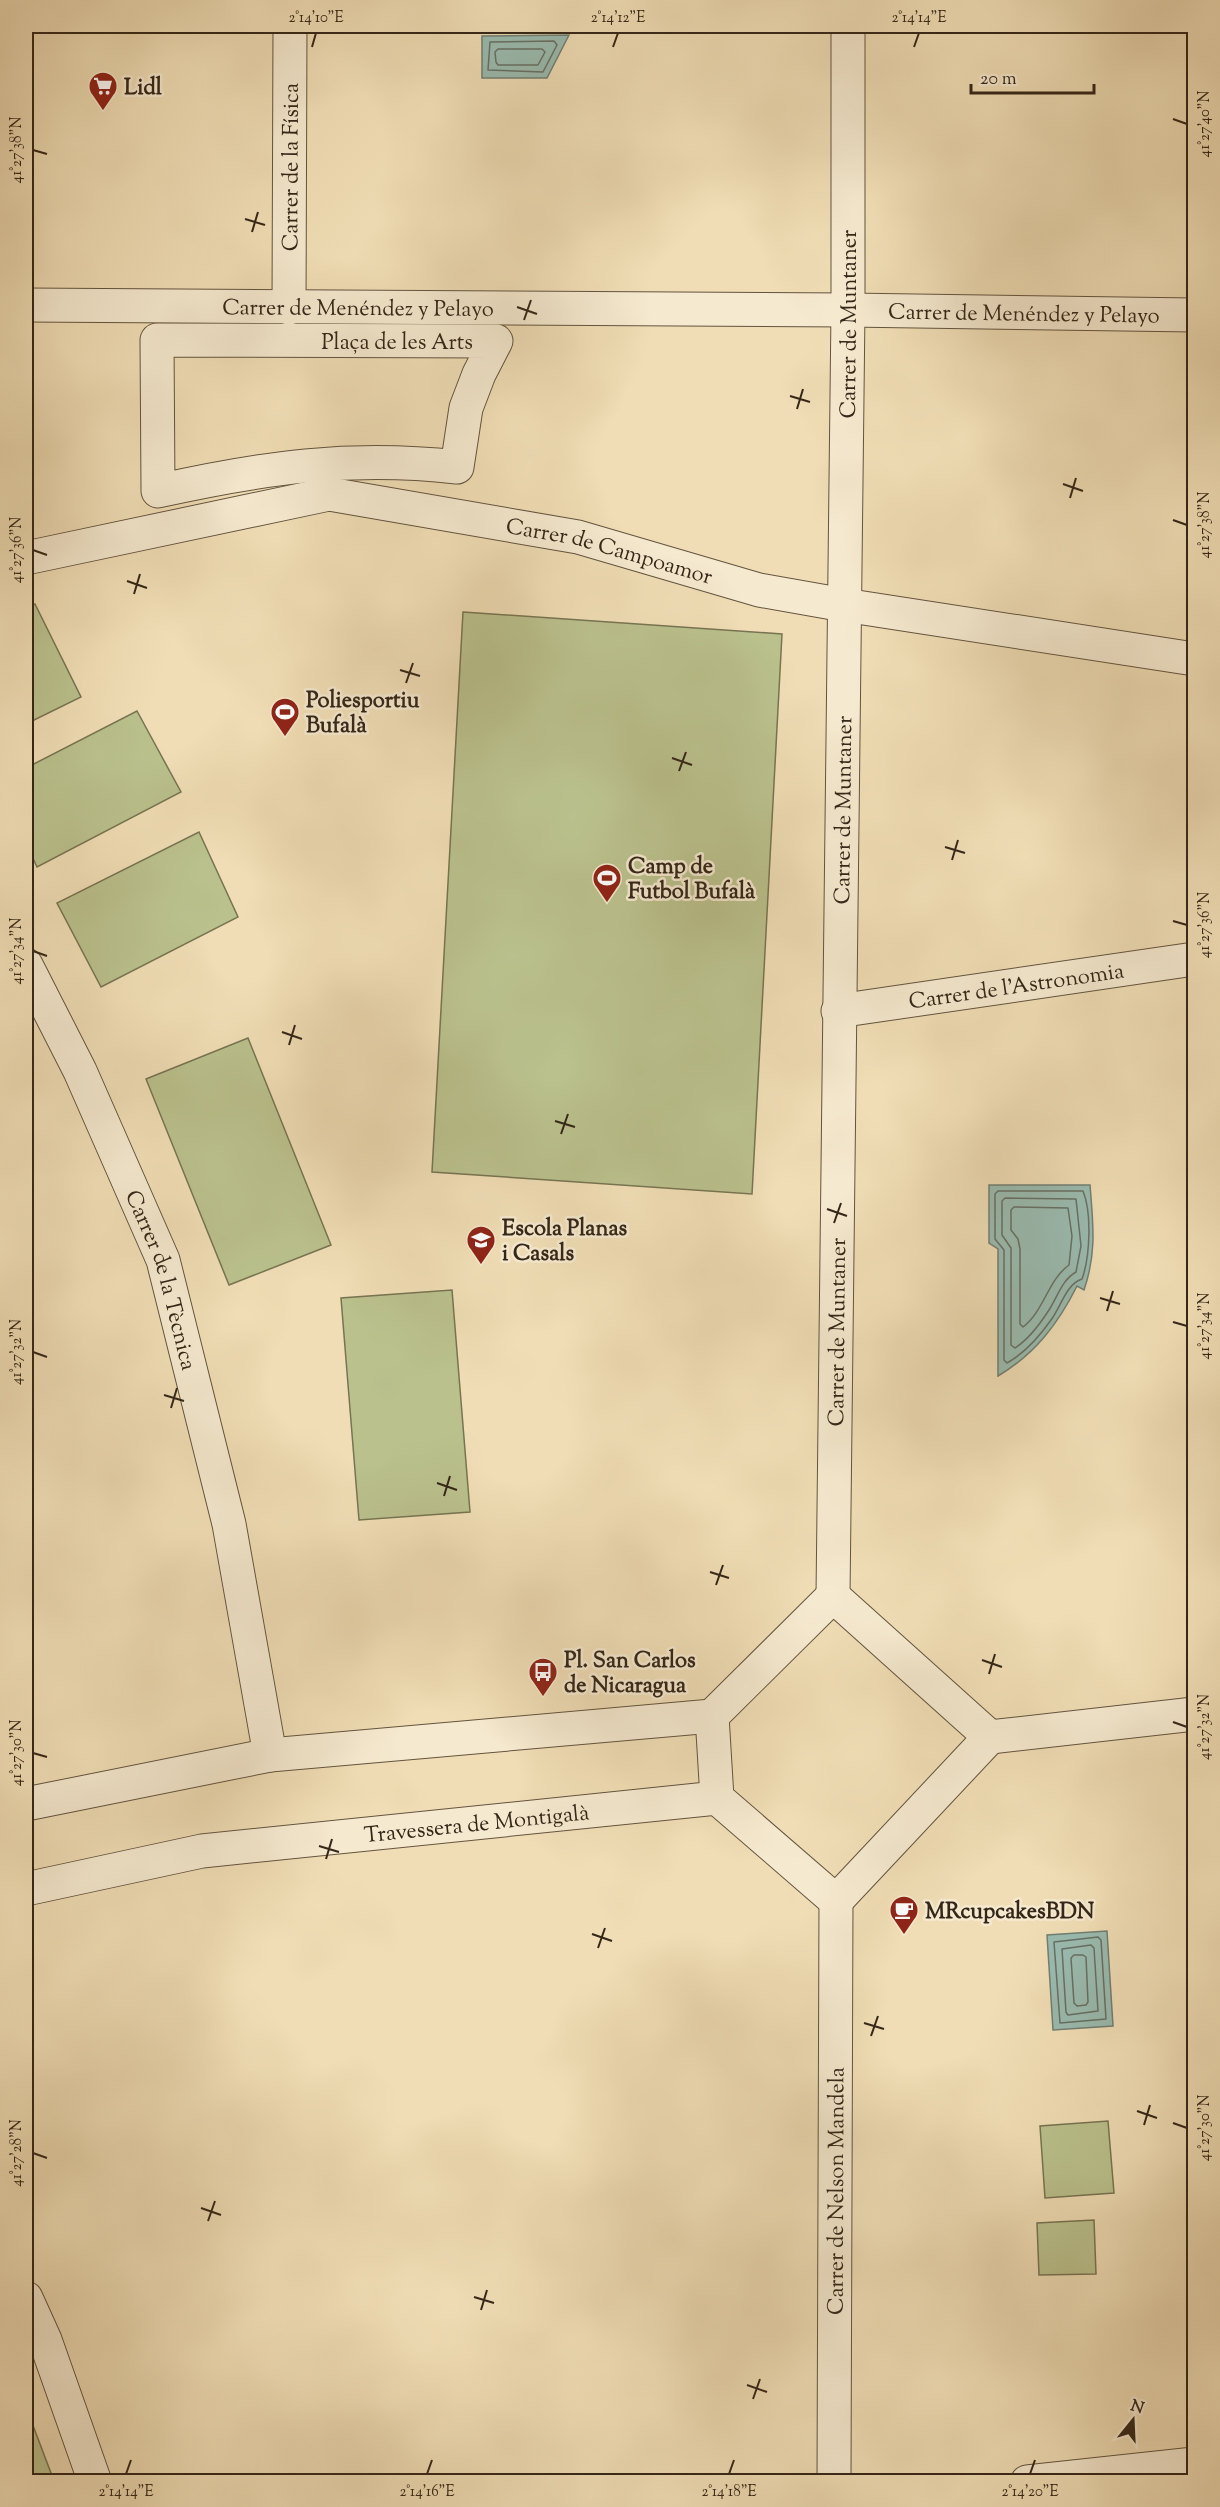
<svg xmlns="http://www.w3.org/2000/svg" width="1220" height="2507" viewBox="0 0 1220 2507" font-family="'Sorts Mill Goudy',serif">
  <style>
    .green { fill: #bac18d; stroke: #777452; stroke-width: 1.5 }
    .water { fill: #9abbb0; stroke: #717f73; stroke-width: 1.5 }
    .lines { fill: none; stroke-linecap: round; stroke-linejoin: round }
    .shore { stroke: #677064; stroke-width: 1.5 }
    .pedestrian-casing { stroke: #63543f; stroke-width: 35 }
    .minor-casing { stroke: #63543f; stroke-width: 35 }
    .pedestrian { stroke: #f5e9cf; stroke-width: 33 }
    .minor { stroke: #f5e9cf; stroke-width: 33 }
    .ticks { fill: none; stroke: #342618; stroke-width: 2 }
    .labels { text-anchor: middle; stroke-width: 5; stroke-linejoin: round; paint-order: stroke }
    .poi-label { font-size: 22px; font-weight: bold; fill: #342618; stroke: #f5e9cf; text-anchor: start }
    .street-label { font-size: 22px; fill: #342618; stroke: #f5e9cf }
    .neatline { fill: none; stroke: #342618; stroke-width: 2 }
    .ticks-label { font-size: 15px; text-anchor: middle; fill: #342618 }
  </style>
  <rect width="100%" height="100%" fill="#f0ddb5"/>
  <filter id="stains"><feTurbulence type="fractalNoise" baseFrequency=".00333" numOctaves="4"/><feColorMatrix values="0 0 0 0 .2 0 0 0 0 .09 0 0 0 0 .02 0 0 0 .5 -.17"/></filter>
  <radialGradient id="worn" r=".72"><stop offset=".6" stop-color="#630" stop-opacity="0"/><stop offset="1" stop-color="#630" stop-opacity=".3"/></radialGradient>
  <path class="green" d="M35 604 81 697 26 724V608Z
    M463 612 782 634 752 1194 432 1172Z
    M137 711 181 792 37 867 26 843V768Z
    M199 832 238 917 101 987 57 903Z
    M248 1038 331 1245 229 1285 146 1079Z
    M452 1290 470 1512 359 1520 341 1298Z
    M1108 2121 1114 2193 1045 2198 1040 2126Z
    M1094 2220 1096 2274 1039 2275 1037 2223Z
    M26 2407 54 2481H26Z"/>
  <path class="water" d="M569 35 547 78H482V36Z
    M989 1185H1090C1093 1224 1097 1252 1084 1290L1077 1286C1058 1324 1035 1354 998 1376V1249L989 1243Z
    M1107 1931 1113 2026 1053 2030 1047 1935Z"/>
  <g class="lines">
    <path class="shore" d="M554 41 557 45 543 72 488 70 490 42Z
      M498 49H542L545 52 538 65H498L496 62 495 52Z
      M998 1191H1083C1092 1213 1090 1257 1082 1279 1066 1284 1061 1307 1051 1320 1039 1337 1025 1353 1007 1363L1004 1360V1250L995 1239V1194Z
      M1005 1198 1076 1199 1081 1246 1076 1272C1062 1280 1058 1296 1049 1310 1040 1324 1029 1339 1015 1348L1011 1345V1248L1002 1235V1201Z
      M1014 1207 1068 1208 1072 1236 1069 1265C1048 1280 1044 1311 1023 1327L1020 1324V1249L1018 1239 1011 1230V1210Z
      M1098 1937 1101 1940 1106 2019 1060 2023 1054 1942Z
      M1091 1945 1094 1948 1098 2011 1068 2015 1066 2012 1062 1949Z
      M1074 1955H1083L1086 1957 1088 2002 1086 2005 1077 2006 1074 2003 1071 1958Z"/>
    <g class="pedestrian-casing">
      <g id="pedestrian">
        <path d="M157 340 496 341 479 374 466 408 457 467C350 455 261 468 158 491Z"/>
        <path d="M844 605 1194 659"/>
        <path id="s1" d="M838 1011 1194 959"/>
        <path d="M1027 2482 1194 2464"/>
      </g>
    </g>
    <g class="minor-casing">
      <g id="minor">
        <path id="s2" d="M26 305 848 310 1194 315"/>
        <path id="s3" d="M289 308 290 26"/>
        <path id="s4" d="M26 558 329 494 578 537 759 590 844 605"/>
        <path id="s5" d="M26 965 80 1071 163 1260 229 1524 270 1755"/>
        <path id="s6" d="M833 1596 848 310V26"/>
        <path d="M990 1737 1194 1714"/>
        <path d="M26 1804 270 1755 712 1716"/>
        <path id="s7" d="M26 1889 202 1851 717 1798"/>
        <path d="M836 1901 717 1798 712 1716 833 1596 990 1737"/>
        <path d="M836 1901 990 1737"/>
        <path d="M26 2298 45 2340 95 2482"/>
        <path id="s8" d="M834 2482 836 1901"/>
      </g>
    </g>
    <use href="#pedestrian" class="pedestrian"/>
    <use href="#minor" class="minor"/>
  </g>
  <path class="ticks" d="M312 47 316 33M613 47 618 33M914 47 919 33M1173 119 1187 124M33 150 47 154M245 219 265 225M252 232 258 212M517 307 537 314M524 320 531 300M790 396 810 402M797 409 803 389M1063 484 1083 491M1070 498 1076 478M1173 520 1187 525M33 550 47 555M127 581 147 588M134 594 140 574M400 670 420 676M406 683 413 663M672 758 692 765M679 771 686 752M945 847 965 853M952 860 958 840M1173 921 1187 925M33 951 47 956M282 1032 302 1039M289 1045 295 1025M555 1121 575 1127M561 1134 568 1114M827 1209 847 1216M834 1223 841 1203M1100 1298 1120 1304M1107 1311 1113 1291M1173 1322 1187 1326M33 1352 47 1357M164 1395 184 1401M171 1408 177 1388M437 1483 457 1490M444 1496 450 1476M710 1572 729 1578M716 1585 723 1565M982 1660 1002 1667M989 1674 995 1654M1173 1722 1187 1727M33 1753 47 1757M319 1846 339 1852M326 1859 332 1839M592 1934 612 1941M598 1948 605 1928M864 2023 884 2029M871 2036 878 2016M1137 2111 1157 2118M1173 2123 1187 2128M1144 2125 1150 2105M33 2153 47 2158M201 2208 221 2215M208 2221 215 2201M474 2297 494 2303M481 2310 487 2290M747 2385 767 2392M753 2399 760 2379M126 2474 131 2460M427 2474 432 2460M729 2474 734 2460M1030 2474 1035 2460"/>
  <defs>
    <g id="supermarket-pin" transform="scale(1.5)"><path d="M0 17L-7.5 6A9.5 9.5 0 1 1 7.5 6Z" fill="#8f2418" stroke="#f5e9cf"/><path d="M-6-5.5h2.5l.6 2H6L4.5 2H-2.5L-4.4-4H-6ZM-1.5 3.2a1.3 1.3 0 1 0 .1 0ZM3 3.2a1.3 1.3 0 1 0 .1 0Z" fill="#fff"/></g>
    <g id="stadium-pin" transform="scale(1.5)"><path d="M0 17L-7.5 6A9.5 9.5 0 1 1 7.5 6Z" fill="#8f2418" stroke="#f5e9cf"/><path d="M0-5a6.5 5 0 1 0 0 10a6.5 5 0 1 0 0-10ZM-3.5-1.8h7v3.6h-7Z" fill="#fff"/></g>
    <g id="school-pin" transform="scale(1.5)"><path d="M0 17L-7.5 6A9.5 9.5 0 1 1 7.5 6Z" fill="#8f2418" stroke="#f5e9cf"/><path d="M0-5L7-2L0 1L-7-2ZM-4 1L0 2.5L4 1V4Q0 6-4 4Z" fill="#fff"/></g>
    <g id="bus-pin" transform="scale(1.5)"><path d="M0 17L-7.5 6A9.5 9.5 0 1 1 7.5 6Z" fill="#8f2418" stroke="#f5e9cf"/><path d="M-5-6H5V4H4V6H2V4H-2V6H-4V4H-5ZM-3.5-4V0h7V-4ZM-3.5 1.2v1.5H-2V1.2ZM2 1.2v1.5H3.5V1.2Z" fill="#fff"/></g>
    <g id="cafe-pin" transform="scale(1.5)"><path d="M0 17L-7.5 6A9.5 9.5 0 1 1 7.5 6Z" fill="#8f2418" stroke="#f5e9cf"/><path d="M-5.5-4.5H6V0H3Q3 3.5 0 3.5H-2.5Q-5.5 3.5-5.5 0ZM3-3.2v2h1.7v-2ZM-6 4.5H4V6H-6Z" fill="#fff"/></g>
  </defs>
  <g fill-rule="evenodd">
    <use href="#supermarket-pin" x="103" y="86"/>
    <use href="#stadium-pin" x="285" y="712"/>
    <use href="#stadium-pin" x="607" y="878"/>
    <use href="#school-pin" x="481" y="1240"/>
    <use href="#bus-pin" x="543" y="1672"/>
    <use href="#cafe-pin" x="904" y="1910"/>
  </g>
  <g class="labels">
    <g class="poi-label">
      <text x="124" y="94">Lidl</text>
      <text x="306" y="707">Poliesportiu<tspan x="306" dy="25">Bufalà</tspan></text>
      <text x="628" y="873">Camp de<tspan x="628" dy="25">Futbol Bufalà</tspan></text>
      <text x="502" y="1235">Escola Planas<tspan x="502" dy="25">i Casals</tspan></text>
      <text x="564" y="1667">Pl. San Carlos<tspan x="564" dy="25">de Nicaragua</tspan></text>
      <text x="925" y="1918">MRcupcakesBDN</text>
    </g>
    <g class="street-label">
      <text dy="8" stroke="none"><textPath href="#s3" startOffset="141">Carrer de la Física</textPath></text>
      <text dy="8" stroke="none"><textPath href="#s2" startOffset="332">Carrer de Menéndez y Pelayo</textPath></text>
      <text dy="8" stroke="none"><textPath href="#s2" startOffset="998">Carrer de Menéndez y Pelayo</textPath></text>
      <text dy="8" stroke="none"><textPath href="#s6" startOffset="1272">Carrer de Muntaner</textPath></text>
      <text x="397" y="349">Plaça de les Arts</text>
      <text dy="8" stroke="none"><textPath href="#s4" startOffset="596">Carrer de Campoamor</textPath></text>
      <text dy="8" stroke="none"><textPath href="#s6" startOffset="786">Carrer de Muntaner</textPath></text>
      <text dy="8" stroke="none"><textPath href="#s1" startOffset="180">Carrer de l'Astronomia</textPath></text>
      <text dy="8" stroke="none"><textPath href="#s5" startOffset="344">Carrer de la Tècnica</textPath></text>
      <text dy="8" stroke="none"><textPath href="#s6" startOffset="264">Carrer de Muntaner</textPath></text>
      <text dy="8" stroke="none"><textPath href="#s7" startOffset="456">Travessera de Montigalà</textPath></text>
      <text dy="8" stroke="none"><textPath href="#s8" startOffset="291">Carrer de Nelson Mandela</textPath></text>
    </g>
  </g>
  <rect width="1220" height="2507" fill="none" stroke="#f0ddb5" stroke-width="66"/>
  <g transform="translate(1133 2420) rotate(18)" stroke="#f5e9cf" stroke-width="4.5" paint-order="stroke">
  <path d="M0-4.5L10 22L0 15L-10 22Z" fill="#342618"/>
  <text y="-9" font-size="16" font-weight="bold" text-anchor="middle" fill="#342618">N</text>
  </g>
  <path d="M971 84v9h123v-9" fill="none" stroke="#342618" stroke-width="3"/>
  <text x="980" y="84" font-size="18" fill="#342618" stroke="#f5e9cf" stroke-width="4.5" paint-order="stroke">20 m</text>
  <rect x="33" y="33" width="1154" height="2441" class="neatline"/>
  <g class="ticks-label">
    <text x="316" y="22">2°14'10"E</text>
    <text x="618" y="22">2°14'12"E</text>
    <text x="919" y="22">2°14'14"E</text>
    <text transform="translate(1204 124) rotate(-90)" y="5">41°27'40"N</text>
    <text transform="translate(16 150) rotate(-90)" y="5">41°27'38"N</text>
    <text transform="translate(1204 525) rotate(-90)" y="5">41°27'38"N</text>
    <text transform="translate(16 550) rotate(-90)" y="5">41°27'36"N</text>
    <text transform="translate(1204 925) rotate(-90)" y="5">41°27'36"N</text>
    <text transform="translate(16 951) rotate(-90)" y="5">41°27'34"N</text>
    <text transform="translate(1204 1326) rotate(-90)" y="5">41°27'34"N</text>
    <text transform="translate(16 1352) rotate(-90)" y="5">41°27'32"N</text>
    <text transform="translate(1204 1727) rotate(-90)" y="5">41°27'32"N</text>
    <text transform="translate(16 1753) rotate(-90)" y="5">41°27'30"N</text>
    <text transform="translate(1204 2128) rotate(-90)" y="5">41°27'30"N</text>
    <text transform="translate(16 2153) rotate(-90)" y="5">41°27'28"N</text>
    <text x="126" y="2496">2°14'14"E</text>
    <text x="427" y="2496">2°14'16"E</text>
    <text x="729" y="2496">2°14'18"E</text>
    <text x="1030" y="2496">2°14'20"E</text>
  </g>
  <rect width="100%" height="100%" filter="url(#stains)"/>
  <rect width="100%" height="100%" fill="url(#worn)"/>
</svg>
